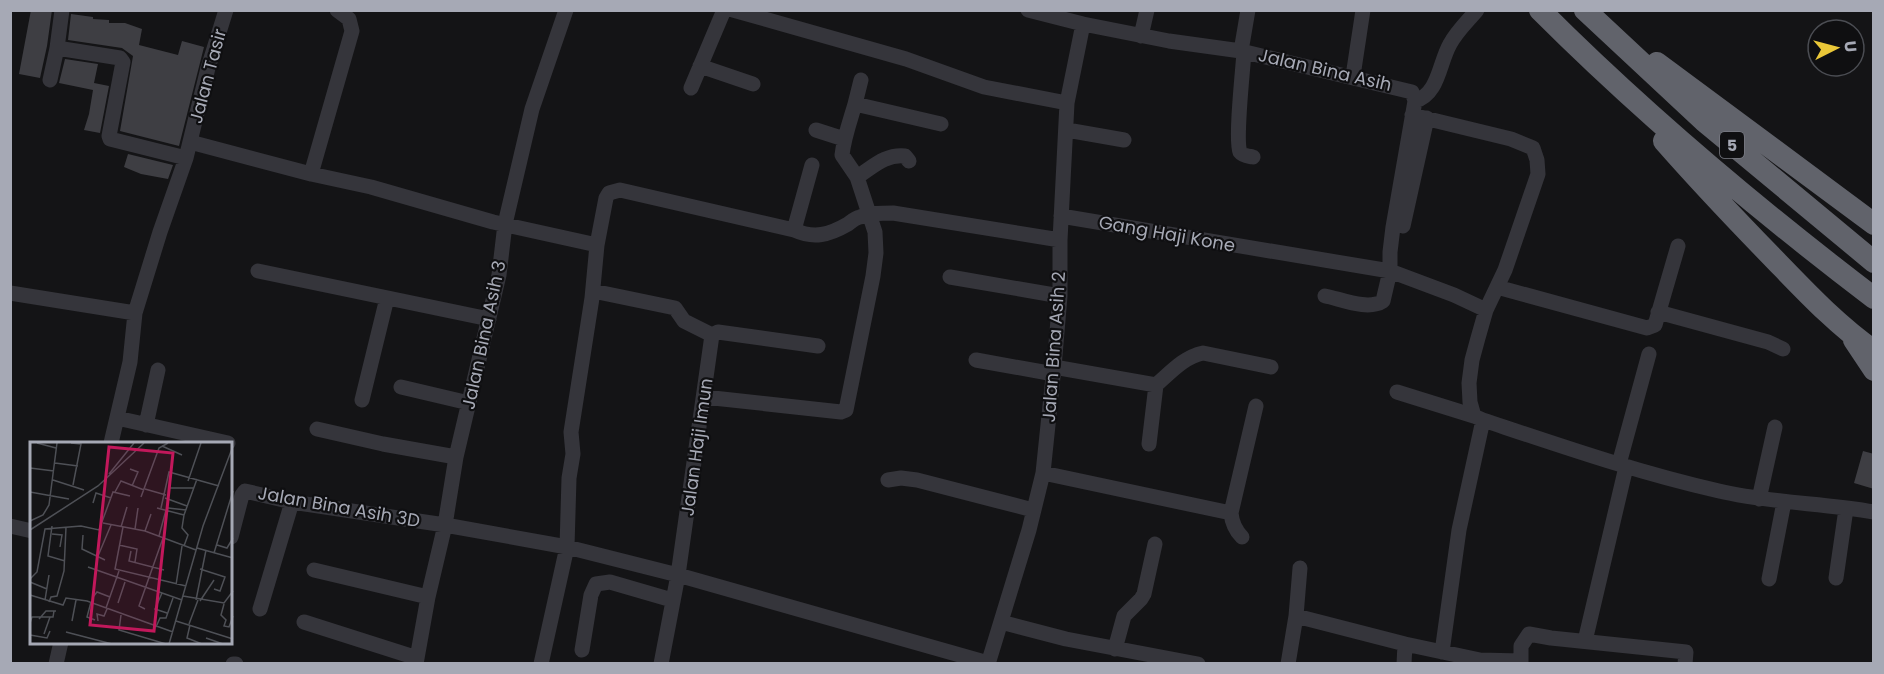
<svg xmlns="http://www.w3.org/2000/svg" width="1884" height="674" viewBox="0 0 1884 674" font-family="Poppins,sans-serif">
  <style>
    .building { fill: #3e3e43 }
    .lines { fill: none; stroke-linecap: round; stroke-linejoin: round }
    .minor { stroke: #35353b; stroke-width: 15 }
    .highway { stroke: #61636b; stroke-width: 22 }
    .labels { text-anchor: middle; stroke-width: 4.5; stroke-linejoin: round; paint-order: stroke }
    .shield { fill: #0f0f11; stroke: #797b84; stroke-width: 1.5 }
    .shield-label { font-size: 16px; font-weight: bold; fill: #a6a9b5 }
    .street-label { font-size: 18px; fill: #a6a9b5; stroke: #0f0f11 }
    .inset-road { fill: none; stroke: #4e5056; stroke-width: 1.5 }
    .view { fill: #c2185b; fill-opacity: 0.15; stroke: #c2185b; stroke-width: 3 }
    .inset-edge { fill: none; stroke: #a6a9b5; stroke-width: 3 }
  </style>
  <rect width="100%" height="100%" fill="#141416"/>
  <path class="building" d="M31 10H52L47 46 40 78 19 74Z
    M71 14 93 17V19L109 20V23H125L142 29 139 45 178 55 182 41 204 47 179 146 120 131 133 56 122 48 68 40Z
    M65 59 98 64 94 83 109 86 100 133 84 130 89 114 93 90 59 83Z
    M128 154 173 165 168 179 141 174 124 167Z
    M1863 451 1874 454V489L1854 483Z"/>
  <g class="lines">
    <path class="minor" d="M733 10 906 59 984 87 1067 103
      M1028 10 1083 24 1169 41 1241 51 1412 92 1415 101 1393 227 1390 252V271L1383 301C1368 311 1341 299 1325 296
      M1141 36 1147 10
      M57 48 62 10
      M1241 51 1248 10
      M1244 52C1243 69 1235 140 1240 152 1243 156 1248 156 1253 157
      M700 66 753 84
      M1353 76 1363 10
      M50 80 57 48 120 58 123 62 109 136 110 139 186 158
      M691 88 724 10
      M1415 101C1439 94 1439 63 1450 44 1457 31 1468 21 1477 10
      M855 104 861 80
      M1412 115 1511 139 1533 148 1537 160 1538 174 1505 270 1486 310 1478 338 1472 360 1469 383 1470 402 1474 416
      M816 130 844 139
      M1067 130 1124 140
      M190 142 311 174 371 187 493 222 597 245
      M311 174 352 31 349 19 337 10
      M857 177C873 167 885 154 905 156L909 161
      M1061 216 1390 271 1454 295 1486 310
      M1403 226 1427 118
      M794 230 812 165
      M258 271 489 319
      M950 277 1060 296
      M1497 287 1647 328 1655 325 1678 246
      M593 291 675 308 684 321 712 335
      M10 293 135 313
      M1658 312 1768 342 1783 349
      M976 360 1054 374
      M1054 367 1156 385C1171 372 1184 357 1203 353L1271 367
      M401 387 469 403
      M1397 392 1474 416 1483 420C1561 446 1639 473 1719 491 1770 503 1823 503 1874 512
      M704 397 841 412 846 410 873 276 876 253 875 232 857 177 842 155C844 137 850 121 855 104L941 124
      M362 400 387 298
      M117 418 228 443
      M146 425 158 370
      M317 429 383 444 456 457
      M111 443 130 362 135 313 160 232 186 158 208 68 226 10
      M1149 444 1156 385
      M1619 464 1649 354
      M1043 473 1231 513
      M888 480 901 478 917 480 1033 510
      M1759 499 1775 427
      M10 526 32 531
      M231 537 242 495 245 491 292 502 445 525 567 547 678 575 988 663
      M1242 537C1235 530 1232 523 1231 513L1256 406
      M314 570 428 597
      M1836 578 1846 509
      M1769 579 1784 502
      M260 609 292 502
      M1296 616 1405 644 1480 660 1521 661
      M304 622 417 658
      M1001 622 1066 639 1198 664
      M1585 641 1626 467
      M1115 649 1124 616 1141 599 1144 594 1155 544
      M582 650 591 595 596 584 610 582 672 600
      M1442 652 1459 530 1483 420
      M56 664 61 642
      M233 664H236
      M416 664 428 597 445 525 456 457 499 275 505 224 532 109 566 10
      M541 664 567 547 569 478 573 454 571 432 592 298 597 245 606 198 609 193 620 190 794 230C814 239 829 235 848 224 852 221 855 218 860 217 870 213 882 213 893 213L1060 240
      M661 664 678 575 712 335 718 332 818 346
      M988 664 1029 530 1043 473 1054 367 1060 296V240L1067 103 1083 24
      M1288 664 1296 616 1300 568
      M1404 664 1405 644
      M1521 664V646L1529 634 1551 638 1686 652 1685 664"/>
    <path class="highway" d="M1540 10C1644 114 1757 209 1874 298
      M1585 10 1704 121 1874 262
      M1657 63 1874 224
      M1664 141C1700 182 1738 222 1776 261 1807 293 1837 325 1874 351
      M1854 340 1874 370"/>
  </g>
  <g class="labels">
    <rect class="shield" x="1720" y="132" width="24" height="26" rx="4.5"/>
    <g class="shield-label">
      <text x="1732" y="151">5</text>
    </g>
    <g class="street-label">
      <text transform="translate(1325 70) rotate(13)" y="6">Jalan Bina Asih</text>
      <text transform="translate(208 76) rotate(-75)" y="6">Jalan Tasir</text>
      <text transform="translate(1167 234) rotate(10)" y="6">Gang Haji Kone</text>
      <text transform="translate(484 335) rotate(-78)" y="6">Jalan Bina Asih 3</text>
      <text transform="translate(1054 347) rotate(-86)" y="6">Jalan Bina Asih 2</text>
      <text transform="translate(697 447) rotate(-82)" y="6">Jalan Haji Imun</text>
      <text transform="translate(339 507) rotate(10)" y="6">Jalan Bina Asih 3D</text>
    </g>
  </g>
  <g transform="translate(30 442)">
    <rect width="202" height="202" fill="#141416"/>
    <path class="inset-road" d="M7 1 26 6M41 1 51 2 43 43M132 4 152 13M25 21 48 24M0 23V1M0 26 24 29M100 27 108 30 102 44M79 32 104 1M23 38 54 48M158 39 171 1M138 46H164M115 47 136 53M0 50 39 57M85 50 91 39 114 48M111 55 129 6 138 1M135 56 157 64M63 61 66 51 81 56M127 66 154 73M131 66 139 30 189 44M138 66 156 68M0 79 13 73 19 63 27 1M73 81 115 89 166 108M22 84 18 114 35 119M91 85 97 65M93 85 85 127 156 144M105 87 108 66M0 88 68 44 114 1M115 89 121 72M22 92 32 93 30 105M53 93 52 107 75 118M129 94 136 68M89 103 107 107 105 120M187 103 197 106 203 96M154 104 158 93 152 86 154 73 167 37M167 106 203 116M101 109 99 119 134 128M184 111 203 49M68 114 81 83M58 125 152 158M170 127 195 135 190 149 184 147M0 137 7 130 15 87 51 84 69 88 83 50 100 54M0 140 17 147M146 143 152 104M132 151 125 167 137 171M0 153 33 163 36 156 57 159 143 190M153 154 194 161 203 149M63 155 67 150 80 155M15 158 19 133M166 158 176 108M170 159 184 138M19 160 21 155 27 154 34 129 36 85M61 160 57 175 65 178M88 161 95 140M194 162 191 173 196 178 194 184 199 185 203 174M76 166 89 129M115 167 109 164 133 96M91 173 89 188 136 202M9 177 16 169H26M42 179 46 158M68 179 67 172 74 174 77 167M146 179 203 197M0 181 2 175H23L24 169M159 182 168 158M160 183 157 196 172 202M126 185 130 176H136L143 156M36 190 82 202M14 192 20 175M0 193 17 196 20 189M176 196 193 202M139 202 173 84 203 4"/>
    <path class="view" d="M79 5 143 11 124 189 60 183Z"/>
    <rect width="202" height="202" class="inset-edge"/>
  </g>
  <rect width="1884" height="674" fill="none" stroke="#a6a9b5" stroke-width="24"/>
  <g transform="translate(1836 48) rotate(84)"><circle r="28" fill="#0f0f11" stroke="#4b4d53" stroke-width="1.5"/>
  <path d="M0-4.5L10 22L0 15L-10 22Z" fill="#eac738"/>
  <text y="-9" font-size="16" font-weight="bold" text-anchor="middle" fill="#a6a9b5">U</text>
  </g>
</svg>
